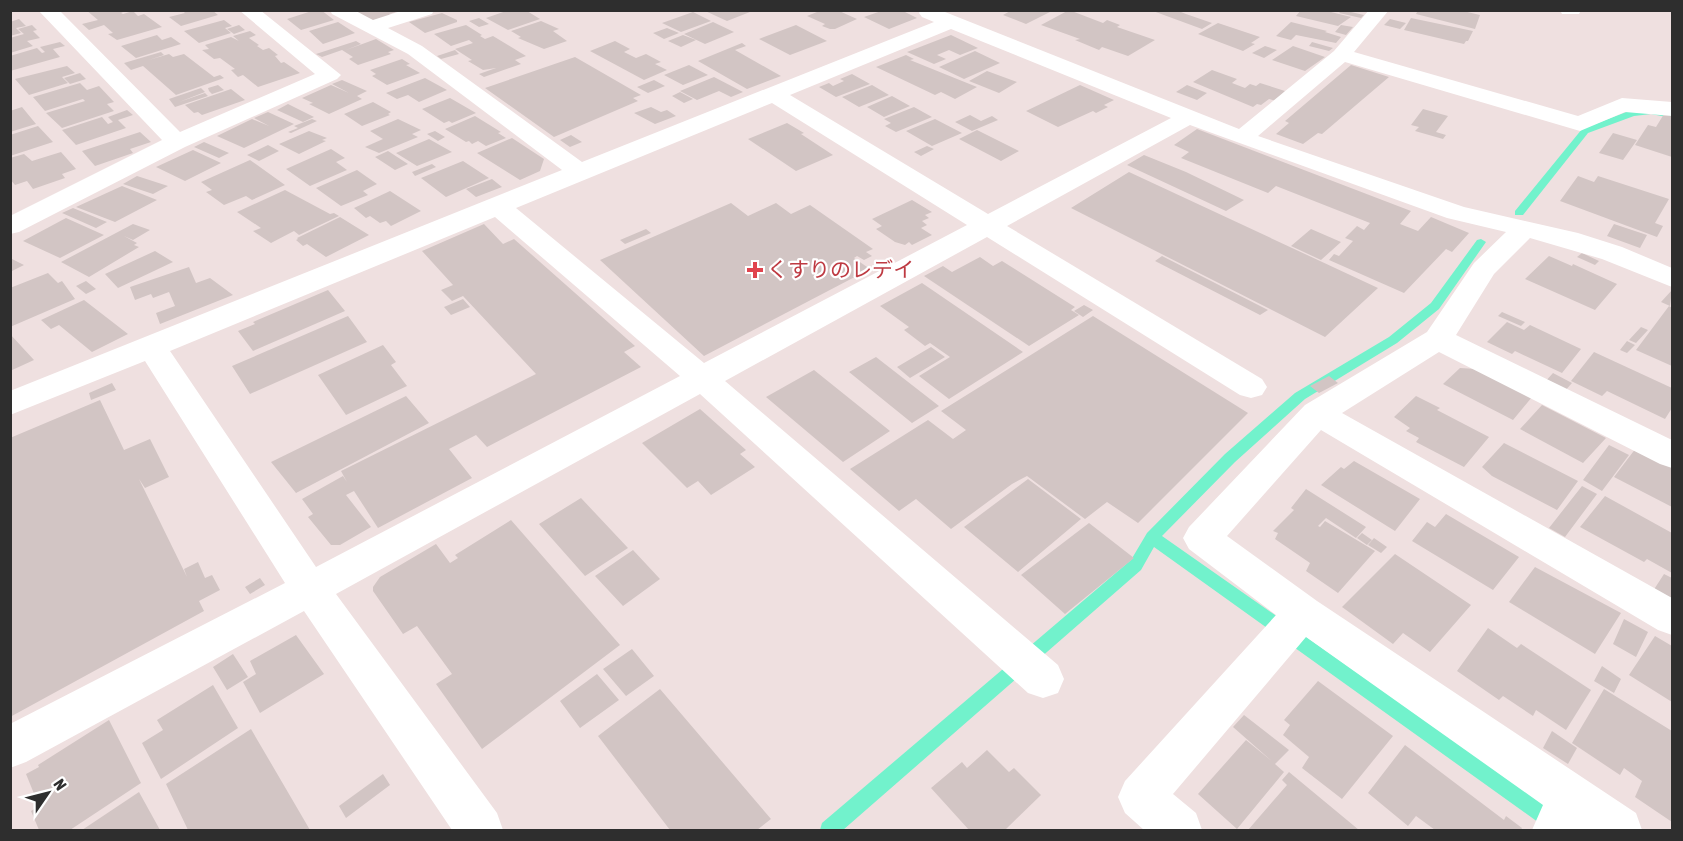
<svg xmlns="http://www.w3.org/2000/svg" width="1683" height="841" viewBox="0 0 1683 841" font-family="'Asap Condensed','Noto Sans JP',sans-serif">
  <style>
    .lines { fill: none; stroke-linecap: round; stroke-linejoin: round }
    .stream { fill: #72f2cc; fill-rule: evenodd }
    .building { fill: #d2c5c4 }
    .minor { fill: #fff; fill-rule: evenodd }
    .health-dot { fill: #e0444e; stroke: #fff; stroke-width: 2 }
    .labels { text-anchor: middle; stroke-width: 4.5; stroke-linejoin: round; paint-order: stroke }
    .health-label { font-size: 21px; fill: #be3a42; stroke: #fff; text-anchor: start }
  </style>
  <rect width="100%" height="100%" fill="#efe0e0"/>
  <g class="lines">
    <path class="stream" d="M1651 108 1672 112V118L1651 114 1634 116 1588 133 1523 215H1515V211L1582 129 1629 111Z
      M1481 239 1486 242 1439 309 1397 343 1305 399 1235 462 1162 536 1572 823 1574 830H1549L1154 547 1141 570 843 830H820L822 823 1131 560 1147 533 1225 454 1295 393 1389 337 1431 303 1477 240Z"/>
  </g>
  <path class="building" d="M86 10H127L121 13 123 14 133 11 138 16 144 14 162 27 117 40 108 34 113 33 104 25 89 30 82 24 98 20Z
    M182 10H212L218 15 181 26 169 17 185 13Z
    M315 10H321L334 20 301 30 287 19Z
    M354 10H394L396 12 389 14 393 17 371 23Z
    M509 10 527 11 540 19 508 30 486 18Z
    M703 10H747L750 12 727 21Z
    M822 10H837L857 19 835 29H830L822 26 825 24 807 16Z
    M884 10H901L917 18 889 29 864 17Z
    M1012 10H1054L1026 24 1003 15Z
    M1069 10 1103 23 1107 20 1120 25 1117 27 1155 40 1128 56 1102 47 1099 50 1075 40 1080 39 1041 25Z
    M1176 10 1186 14 1212 23 1202 29 1153 11Z
    M1301 10H1323L1351 17 1338 26 1296 16Z
    M1342 10H1353L1351 12 1364 15 1361 18 1339 13Z
    M1418 10H1459L1480 15 1475 29 1416 14Z
    M693 12 711 21 681 32 662 23Z
    M442 13 457 20V22L425 33 409 22Z
    M479 18 489 24 479 27 469 21Z
    M1411 18 1473 31 1468 41H1466L1464 44 1404 30Z
    M19 19 26 26 16 28 21 33 10 36V22Z
    M1390 19 1406 23 1400 29 1384 25Z
    M224 20 232 26 225 28 231 33 199 43 184 31Z
    M541 21 559 29 553 31 567 41 544 49 518 38 521 37 511 31Z
    M338 22 355 33 323 44 309 31Z
    M713 22 734 32 705 44 684 34Z
    M1291 22 1327 31 1325 32 1341 37 1336 43 1296 35 1291 40 1276 36Z
    M1218 23 1260 37 1251 43 1255 44 1243 51 1198 34Z
    M32 25 37 30 33 31 40 38 27 41 33 46 10 53V38L24 34 18 29Z
    M239 25 245 30 234 34 227 29Z
    M466 25 482 35 480 36 485 39 493 36 526 56 515 60 521 64 484 77 479 74 496 68 483 70 468 61 472 60 455 49 473 43 469 40 451 46 434 34Z
    M796 25 827 41 790 55 759 39Z
    M1341 25 1353 27 1346 35 1335 32Z
    M667 28 679 33 664 39 653 33Z
    M250 31 256 35 249 38 259 45 257 46 263 50 269 48 278 55 275 56 281 63 284 62 300 73 258 87 243 75 238 77 231 70 235 69 220 58 214 59 202 50 209 49 205 45 231 37 239 41 233 36Z
    M157 35 162 40 171 37 181 44 136 58 121 46Z
    M683 35 696 40 681 47 668 41Z
    M951 35 978 48 960 55 949 50 937 55 946 59 934 64 907 52Z
    M376 39 394 50 388 52 391 54 358 65 349 59 353 57 342 50 322 57 316 54 356 41 361 44 346 50Z
    M615 41 630 49 624 52 636 58 646 54 661 62 655 64 667 70 644 80 590 51Z
    M60 42 65 46 53 49 60 57 10 71V56L37 48 42 53 45 52 40 47Z
    M1312 42 1333 48 1329 51 1309 46Z
    M742 43 746 46 735 50 781 76 747 89 698 61Z
    M1265 46 1277 50 1264 58 1252 53Z
    M1293 46 1325 57 1305 71 1272 60Z
    M455 50 459 54 441 59 437 56Z
    M975 51 1000 63 964 79 939 67Z
    M161 52 164 55 149 60 169 54 173 57 184 54 214 77 220 75 224 78 176 95 143 66 131 70 124 63Z
    M906 55 914 59 910 60 977 87 955 99 941 92 935 95 876 67Z
    M575 57 641 95 633 98 638 101 554 137 485 88Z
    M402 59 410 64 406 65 420 73 387 85 372 76 376 74 370 70Z
    M689 65 708 75 683 85 664 75Z
    M1351 65 1389 77 1322 134 1318 133 1303 144 1276 134 1289 123 1285 121Z
    M67 66 75 73 62 77 68 83 29 95 15 79Z
    M1212 70 1237 79 1232 83 1245 88 1250 84 1256 86 1260 83 1285 91 1276 101 1269 99 1261 105 1257 104 1253 107 1193 82Z
    M987 71 1017 82 999 93 969 81Z
    M80 73 86 79 70 84 64 78Z
    M852 74 870 84 836 97 819 87 829 83 833 86 844 81 840 79Z
    M714 77 743 92 731 97 719 91 697 100 680 91Z
    M425 78 447 90 419 102 408 95 397 99 386 93Z
    M342 80 367 91 357 96 362 99 329 114 309 104 313 103 302 98 331 85 349 93 332 84Z
    M654 80 665 86 648 93 637 87Z
    M80 83 87 90 99 86 114 102 107 104 114 111 62 128 46 113 85 101 83 99 45 111 33 97Z
    M218 85 224 90 212 94 209 91 208 88Z
    M872 85 889 95 859 107 842 97Z
    M1080 85 1114 100 1104 105 1108 107 1096 113 1093 111 1058 127 1026 111Z
    M1187 85 1207 93 1197 100 1176 92Z
    M201 88 205 92 179 102 205 93 208 96 175 107 169 99Z
    M231 89 245 100 202 115 198 112 194 113 185 105Z
    M680 92 693 99 684 103 672 96Z
    M892 96 910 106 884 117 867 107Z
    M450 98 476 113 452 123 449 121 444 123 422 109Z
    M373 102 391 112 388 114 390 115 362 126 344 114Z
    M288 104 314 117 303 122 277 110Z
    M22 107 36 124 10 132V111Z
    M651 107 661 112 667 110 676 116 655 124 634 113Z
    M914 107 932 117 896 132 885 126 891 123 884 119Z
    M1423 109 1448 116 1436 132 1446 135 1443 139 1415 131 1419 127 1411 125Z
    M127 110 133 115 118 120 126 128 76 145 62 130 102 117 108 124 113 122 108 117Z
    M268 112 294 124 244 148 217 136 252 119 269 126 254 118Z
    M1664 114 1672 116V157L1635 145 1648 125 1656 127Z
    M970 115 981 121 992 116 998 120 972 131 955 122Z
    M475 116 501 132 498 133 506 138 486 146 478 141 472 144 469 141 466 142 445 129Z
    M312 119 317 121 291 133 288 132 298 128 294 126Z
    M398 119 421 130 412 134 418 137 379 153 365 147 383 139 370 131Z
    M935 119 962 133 932 146 906 131Z
    M787 123 804 133 801 134 833 155 796 171 748 139Z
    M38 126 53 142 10 156V135Z
    M1197 129 1411 211 1400 224 1418 231 1431 217 1469 233 1452 252 1446 249 1404 293 1329 260 1334 254 1339 256 1353 241 1345 238 1357 226 1364 230 1370 223 1276 186 1268 193 1181 158 1189 152 1174 145Z
    M977 130 1019 151 1001 161 959 139Z
    M309 131 327 138 322 140 326 141 299 154 279 144Z
    M435 131 445 137 438 141 427 134Z
    M140 132 151 142 130 149 133 153 95 166 82 151Z
    M1613 133 1637 140 1623 160 1599 153Z
    M571 135 582 142 570 147 560 140Z
    M512 138 544 159 540 171 520 180 477 153Z
    M429 139 452 152 417 166 396 153Z
    M204 142 229 153 219 158 194 147Z
    M268 145 279 151 259 161 247 155Z
    M927 146 934 149 921 156 914 152Z
    M331 149 345 158 336 162 347 170 310 186 286 169Z
    M193 150 221 163 185 181 156 167Z
    M388 151 408 164 395 170 375 157Z
    M61 152 76 169 62 174 65 178 33 189 27 181 15 185 10 179V158L24 154 32 161Z
    M1144 155 1186 172 1244 200 1226 211 1127 165Z
    M250 160 285 185 252 200 246 196 224 205 206 192 212 190 201 182Z
    M463 161 489 178 446 197 421 178Z
    M432 164 436 167 415 176 412 172Z
    M357 170 377 184 363 191 368 195 341 206 316 188Z
    M1129 172 1378 288 1325 337 1071 208Z
    M137 176 168 186 153 194 123 184Z
    M1578 176 1594 182 1598 176 1669 199 1655 223 1663 226 1657 237 1560 201Z
    M492 179 502 187 476 197 466 189Z
    M122 186 157 200 115 222 76 207Z
    M285 190 330 214 334 213 339 216 299 235 294 231 271 243 253 231 261 228 237 212Z
    M390 191 421 211 391 226 386 221 380 223 370 216 366 218 354 208Z
    M912 200 932 212 925 215 929 218 922 221 927 225 921 228 932 235 912 245 909 242 905 245 895 242 876 229 882 226 872 219Z
    M731 203 748 216 776 203 791 214 810 205 873 249 866 252 872 256 864 260 857 256 854 258 870 269 704 356 600 260Z
    M73 208 107 222 96 228 62 213Z
    M340 217 369 235 326 257 307 244 303 246 296 240 298 239 297 238Z
    M66 218 104 235 60 258 23 241Z
    M133 224 150 230 133 240 124 236 137 243 134 245 139 247 89 277 61 262Z
    M484 224 503 244 514 239 635 346 624 352 641 367 487 447 476 435 449 449 472 478 378 528 354 491 346 495 371 527 340 545H331L308 517 313 514 302 499 343 476 347 482 341 471 536 374 463 296 452 301 441 290 453 285 422 251Z
    M1614 224 1647 235 1640 248 1607 236Z
    M646 229 651 233 625 244 620 240Z
    M1311 229 1341 242 1321 260 1291 246Z
    M155 251 173 262 118 288 105 274Z
    M1582 253 1599 261 1595 265 1577 257Z
    M1162 256 1268 310 1260 315 1155 261Z
    M1549 256 1572 266 1573 264 1617 284 1595 310 1525 279Z
    M980 257 993 266 1002 261 1075 307 1071 310 1079 315 1029 346 924 276 943 266 952 272Z
    M10 258 24 265 10 272Z
    M189 267 196 283 210 278 233 295 160 324 156 313 175 306 169 292 153 298 151 294 135 300 130 287Z
    M48 273 58 283 62 281 75 299 10 327V288Z
    M86 281 96 289 86 294 76 286Z
    M922 283 1023 352 949 399 919 376 950 357 930 343 925 346 904 330 909 327 880 306Z
    M328 290 345 311 253 351 238 331 255 324 253 322Z
    M1672 290 1670 306 1661 302Z
    M463 299 470 307 451 315 444 307Z
    M84 300 128 334 92 352 59 325 51 329 41 320Z
    M1084 305 1093 310 1083 317 1074 311Z
    M1669 306 1672 308V366L1636 350Z
    M1502 312 1525 322 1521 326 1498 316Z
    M348 316 367 342 250 394 232 366Z
    M1093 316 1248 413 1138 523 1107 502 1085 519 1027 476 1012 484 951 529 916 499 899 511 850 469 928 420 953 439 966 430 941 411Z
    M1507 322 1524 330 1530 325 1581 349 1562 373 1515 351 1512 354 1487 342Z
    M1641 327 1648 330 1636 343 1629 340Z
    M10 334 34 360 10 371Z
    M1627 341 1635 345 1627 353 1620 350Z
    M383 345 396 362 391 365 407 386 346 415 318 375Z
    M931 347 945 357 910 378 897 367Z
    M1594 352 1672 388V408L1665 419 1607 391 1602 396 1571 381Z
    M876 357 939 406 912 423 849 372Z
    M1460 368 1476 369 1532 397 1513 420 1443 384Z
    M814 370 890 431 843 462 766 397Z
    M1553 373 1572 383 1564 392 1544 383Z
    M1329 376 1338 383 1319 393 1310 386Z
    M112 383 116 390 91 400 89 393Z
    M406 396 429 423 296 493 271 462Z
    M1416 396 1440 408 1437 410 1489 437 1464 467 1416 442 1419 438 1406 431 1410 428 1394 417Z
    M100 400 124 450 150 439 169 477 145 488 139 479 187 577 184 569 198 562 205 578 212 575 220 590 199 601 204 611 10 717V438Z
    M1542 405 1606 438 1583 463 1520 429Z
    M700 409 746 450 740 454 755 467 711 495 698 481 687 488 642 443Z
    M1504 443 1578 481 1557 510 1492 476 1482 467Z
    M1609 445 1629 455 1602 491 1583 480Z
    M1636 448 1672 467V507L1614 477Z
    M1354 461 1420 499 1395 531 1321 485 1341 467 1344 469Z
    M1028 479 1081 519 1018 572 964 527Z
    M1582 486 1597 494 1565 537 1549 528Z
    M1306 489 1366 527 1356 538 1326 518 1318 526 1320 527 1325 521 1375 551 1338 593 1306 571 1310 563 1275 539 1278 533 1273 531 1294 510 1291 508Z
    M1605 496 1672 533V573L1647 559 1644 562 1580 527Z
    M581 498 628 548 585 576 539 524Z
    M1446 514 1519 557 1493 590 1412 541 1427 522 1435 527Z
    M511 520 620 645 482 749 436 684 452 674 417 626 403 634 373 591V587L380 577 436 544 450 563 458 558 455 555Z
    M1089 523 1134 558 1065 614 1021 575Z
    M1362 533 1372 540 1367 545 1357 538Z
    M1374 538 1387 547 1381 553 1368 545Z
    M633 550 660 579 623 606 595 576Z
    M1395 554 1471 605 1430 652 1403 633 1393 644 1342 607Z
    M1535 567 1621 613 1595 654 1509 602Z
    M1664 574 1672 578V602L1653 591Z
    M260 578 265 585 250 594 245 587Z
    M1624 619 1648 632 1636 657 1613 644Z
    M1488 628 1517 648 1521 644 1591 690 1566 730 1536 710 1533 716 1503 696 1499 700 1457 671Z
    M296 635 324 674 260 713 243 682 256 674 250 661Z
    M1655 636 1672 646V702L1629 675Z
    M632 649 654 676 626 696 603 669Z
    M233 654 248 677 227 690 213 667Z
    M1602 666 1621 679 1614 693 1594 681Z
    M597 674 619 700 580 728 560 701Z
    M1318 681 1393 736 1342 799 1302 768 1309 757 1283 735 1290 725 1284 720Z
    M213 685 238 728 161 779 142 743 163 730 157 720Z
    M660 689 771 819 757 830H670L598 736Z
    M1604 689 1672 731V822L1635 797 1642 781 1624 768 1620 775 1572 743Z
    M1244 715 1289 750 1275 764 1284 772 1237 829 1198 794 1246 740 1273 762 1233 727Z
    M109 720 141 783 70 830H39L31 811 39 806 26 774 39 767 38 765Z
    M251 729 310 830H188L166 784Z
    M1552 731 1577 748 1568 764 1543 748Z
    M1405 745 1504 820 1506 816 1522 828 1521 830H1435L1416 816 1408 826 1368 793Z
    M987 750 1009 772 1014 768 1041 795 1005 830H969L931 788 962 762 967 768Z
    M1289 772 1359 830H1248L1287 785 1282 780Z
    M383 774 390 785 346 818 339 806Z
    M139 792 160 830H82Z"/>
  <g class="lines">
    <path class="minor" d="M38 10H59L180 132 315 74 239 10H260L341 75 337 79 185 147 19 232 10 234V216L162 140Z
      M330 10H354L373 20 404 10H434L432 14 388 28 422 46 582 162 934 22 922 17 919 13 921 10H940L1239 129 1334 51 1369 10H1389L1354 52 1578 116 1622 98 1672 102V116L1625 112 1580 131 1345 62 1258 136 1464 207 1578 233 1622 247 1672 268V287L1602 259 1530 238 1494 274 1456 335 1672 440V468L1660 464 1439 352 1342 413 1672 598V635L1658 630 1321 430 1227 536 1317 601 1636 813 1642 830H1532L1543 805 1306 637 1173 794 1196 813 1202 830H1144L1125 813 1118 797 1125 781 1276 615 1189 549 1183 538 1189 527 1305 405 1427 332 1474 263 1506 232 1447 218 1190 125 1007 226 1262 379 1267 387 1262 395 1251 398 1240 395 987 237 725 381 1058 665 1064 679 1058 693 1043 698 1028 693 700 394 336 594 497 813 503 830H452L304 611 26 762 10 768V724L285 583 145 361 10 415V391L562 170 408 54 332 14ZM951 29 1171 118 988 214 790 95ZM772 103 967 225 704 363 516 208ZM495 217 680 376 316 567 170 351Z
      M1560 10H1581L1579 14H1562Z"/>
  </g>
  <path class="health-dot" d="M752 261h6v6h6v6h-6v6h-6v-6h-6v-6h6z"/>
  <g class="labels">
    <g class="health-label">
      <text x="767" y="277">くすりのレデイ</text>
    </g>
  </g>
  <rect width="1683" height="841" fill="none" stroke="#2e2e2e" stroke-width="24"/>
  <g transform="translate(48 793) rotate(55)" stroke="#ffffff" stroke-width="4.5" paint-order="stroke">
  <path d="M0-4.5L10 22L0 15L-10 22Z" fill="#2e2e2e"/>
  <text y="-9" font-size="16" font-weight="bold" text-anchor="middle" fill="#2e2e2e">N</text>
  </g>
</svg>
